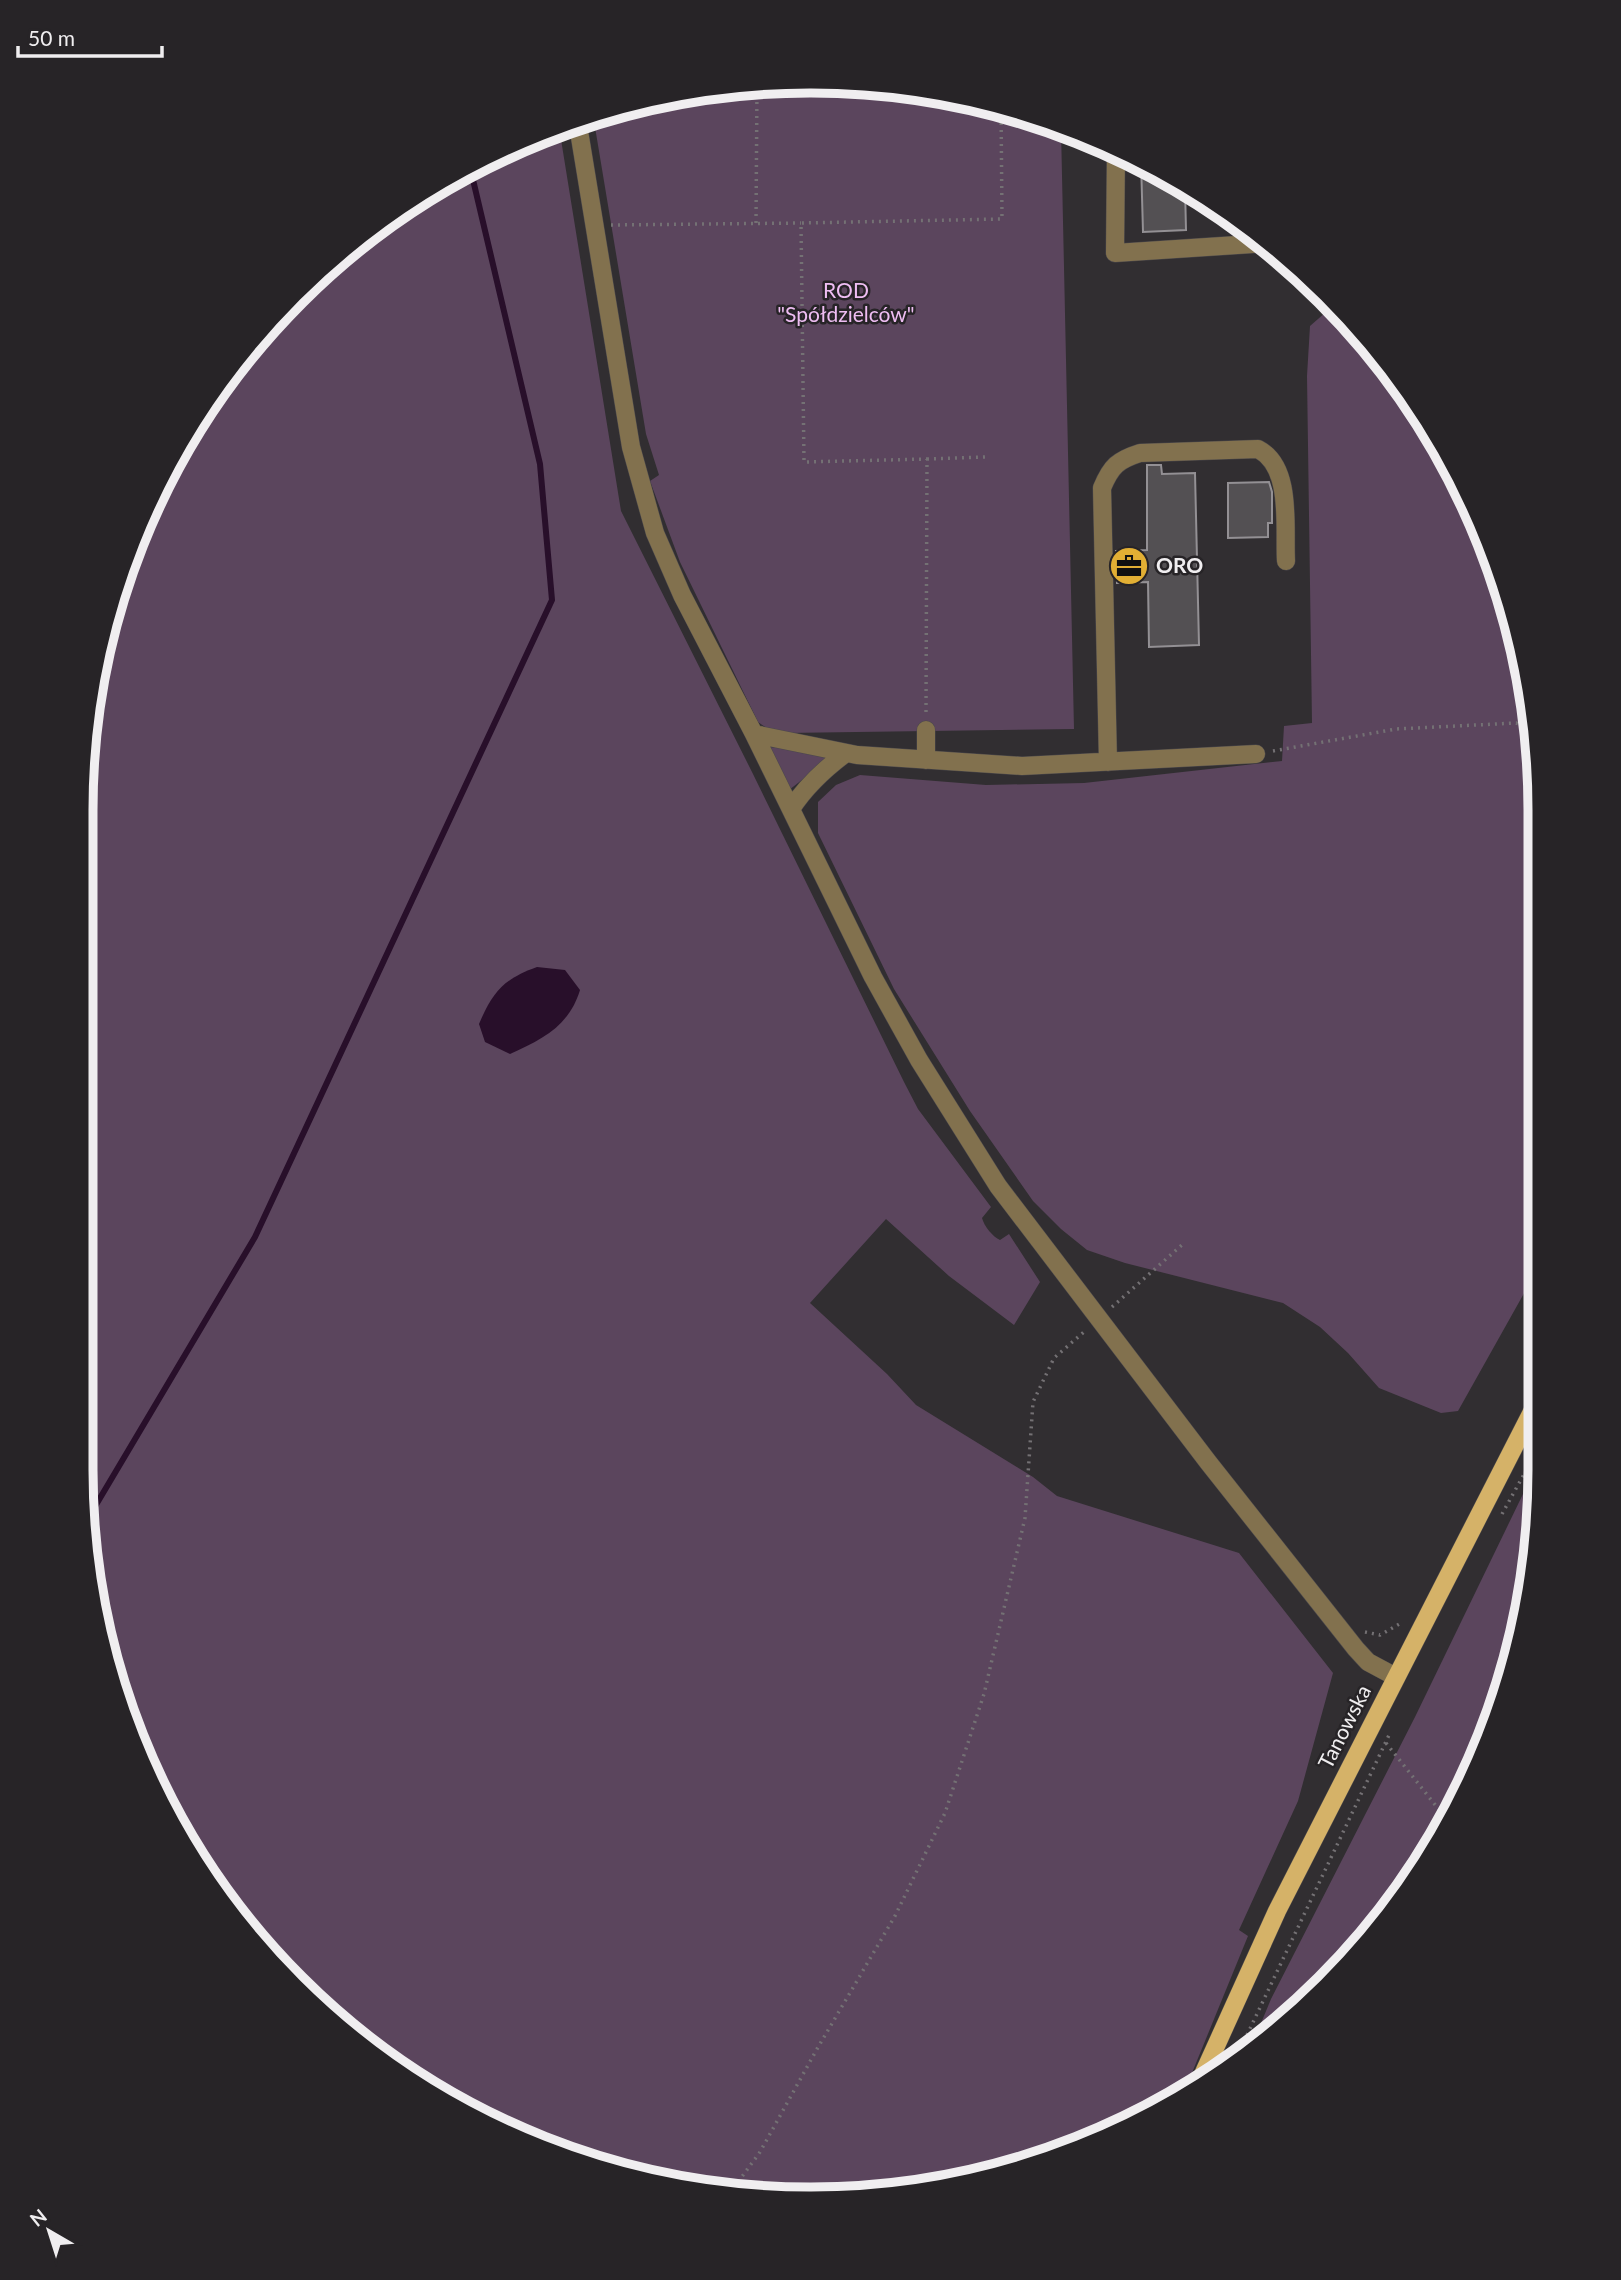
<svg xmlns="http://www.w3.org/2000/svg" width="1621" height="2280" viewBox="0 0 1621 2280" font-family="Lato,sans-serif">
  <style>
    .green { fill: #5b455d }
    .water { fill: #280f2a }
    .lines { fill: none; stroke-linecap: round; stroke-linejoin: round }
    .stream { stroke: #280f2a; stroke-width: 6 }
    .building { fill: #535053; stroke: #939094; stroke-width: 2 }
    .minor-casing { stroke: #4c494c; stroke-width: 19 }
    .major-casing { stroke: #4c494c; stroke-width: 19 }
    .path { stroke: #747174; stroke-width: 3.5; stroke-dasharray: 2 5; stroke-linecap: butt }
    .minor { stroke: #82714e; stroke-width: 18 }
    .major { stroke: #d5b268; stroke-width: 18 }
    .labels { text-anchor: middle; stroke-width: 5; stroke-linejoin: round; paint-order: stroke }
    .park-label { font-size: 21px; fill: #eebdf2; stroke: #272427 }
    .poi-label { font-size: 21px; font-weight: bold; fill: #f0eef0; stroke: #272427; text-anchor: start }
    .street-label { font-size: 21px; fill: #f0eef0; stroke: #272427 }
    .rim { fill: none; stroke: #f0eef0; stroke-width: 9 }
  </style>
  <rect width="100%" height="100%" fill="#312e31"/>
  <path class="green" d="M858 82 999 105 1061 129 1074 729 785 733 768 729 758 722 680 562 650 481 659 475 646 434 593 115 715 87Z
    M559 127 621 511 752 772 904 1082 918 1109 991 1207 982 1218C984 1226 993 1237 1000 1240L1009 1234 1040 1282 1014 1325 949 1276 886 1219 810 1303 887 1374 916 1405 1033 1477 1057 1496 1239 1553 1333 1673 1298 1801 1239 1930 1248 1936 1185 2090 1133 2124 1000 2175 906 2193H716L531 2144 405 2077 329 2019 203 1875 136 1749 105 1659 81 1469V810L95 668 136 532 178 445 232 366 329 262 445 179Z
    M1334 305 1359 329 1465 488 1516 621 1534 715 1537 1270 1458 1411 1441 1413 1379 1388 1348 1353 1320 1327 1283 1303 1125 1263 1087 1250 1061 1229 1033 1201 970 1111 894 989 818 833V802L836 785 860 775 986 785 1084 783 1282 761 1284 726 1312 723 1307 376 1310 326Z
    M768 747 796 749 830 758 789 790Z
    M1539 1461V1517L1516 1658 1465 1792 1390 1914 1292 2018 1252 2045 1271 1999 1415 1717Z"/>
  <path class="water" d="M537 967 565 970 580 990C569 1026 543 1039 510 1054L485 1042 479 1024C493 991 504 979 537 967Z"/>
  <g class="lines">
    <path class="stream" d="M87 1520 255 1237 552 600 540 464 470 167"/>
  </g>
  <path class="building" d="M1141 161 1185 188 1186 230 1143 232Z
    M1147 465H1161L1162 474 1195 473 1199 645 1149 647 1148 582 1117 583 1116 551 1147 550Z
    M1269 482 1272 492V523H1268V537L1228 538V483Z"/>
  <g class="lines">
    <g class="minor-casing">
      <path id="minor" d="M577 119 631 447 655 533 682 595 754 734 873 977 919 1060 998 1186 1208 1462 1356 1649 1368 1662 1396 1677
        M1116 149 1115 253 1268 243
        M754 734 857 755 1022 766 1256 754
        M926 760V730
        M1108 762 1102 488C1111 466 1118 460 1140 453L1258 449C1293 467 1284 528 1286 561
        M791 809C806 786 823 770 846 753"/>
    </g>
    <g class="major-casing">
      <path id="major" d="M1201 2079 1277 1911 1538 1400"/>
    </g>
    <path class="path" d="M756 223 757 85
      M611 225 801 223
      M927 459 986 457
      M104 636 131 578 188 430
      M926 712 927 459 804 462 801 223 1002 219 1001 106
      M1273 751 1396 729 1516 723 1534 729
      M1112 1307 1183 1244
      M1502 1514 1539 1447
      M1365 1632 1380 1635 1403 1622
      M1386 1743 1448 1821
      M1238 2054 1390 1733
      M730 2193 760 2152 817 2049 895 1916 945 1813 984 1694 1025 1518 1033 1402 1054 1358 1085 1331"/>
    <use href="#minor" class="minor"/>
    <use href="#major" class="major"/>
  </g>
  <defs>
    <g id="office-disc" transform="scale(2.0125)"><circle r="9.5" fill="#e2af34" stroke="#272427"/><path d="M-6-3h4V-5.5h4V-3h4V5H-6ZM-1-4.5V-3h2v-1.5ZM-6 0V1H6V0Z" fill="#111"/></g>
  </defs>
  <g fill-rule="evenodd">
    <use href="#office-disc" x="1129" y="566"/>
  </g>
  <g class="labels">
    <g class="park-label">
      <text x="846" y="298">ROD<tspan x="846" dy="24">"Spółdzielców"</tspan></text>
    </g>
    <g class="poi-label">
      <text x="1156" y="573">ORO</text>
    </g>
    <g class="street-label">
      <text transform="translate(1345 1727) rotate(-63)" y="7">Tanowska</text>
    </g>
  </g>
  <path d="M0 0H1621V2280H0ZM810 93H811A717 717 0 0 1 1528 810V1470A717 717 0 0 1 811 2187H810A717 717 0 0 1 93 1470V810A717 717 0 0 1 810 93Z" fill="#272427" fill-rule="evenodd"/>
  <path class="rim" d="M810 93H811A717 717 0 0 1 1528 810V1470A717 717 0 0 1 811 2187H810A717 717 0 0 1 93 1470V810A717 717 0 0 1 810 93Z"/>
  <g transform="translate(49 2231) rotate(321)" stroke="#272427" stroke-width="5" paint-order="stroke">
  <path d="M0-5L12 26L0 18L-12 26Z" fill="#f0eef0"/>
  <text y="-10" font-size="19" font-weight="bold" text-anchor="middle" fill="#f0eef0">N</text>
  </g>
  <path d="M18 46v10h144v-10" fill="none" stroke="#f0eef0" stroke-width="3.5"/>
  <text x="28" y="46" font-size="21" fill="#f0eef0" stroke="#272427" stroke-width="5" paint-order="stroke">50 m</text>
</svg>
